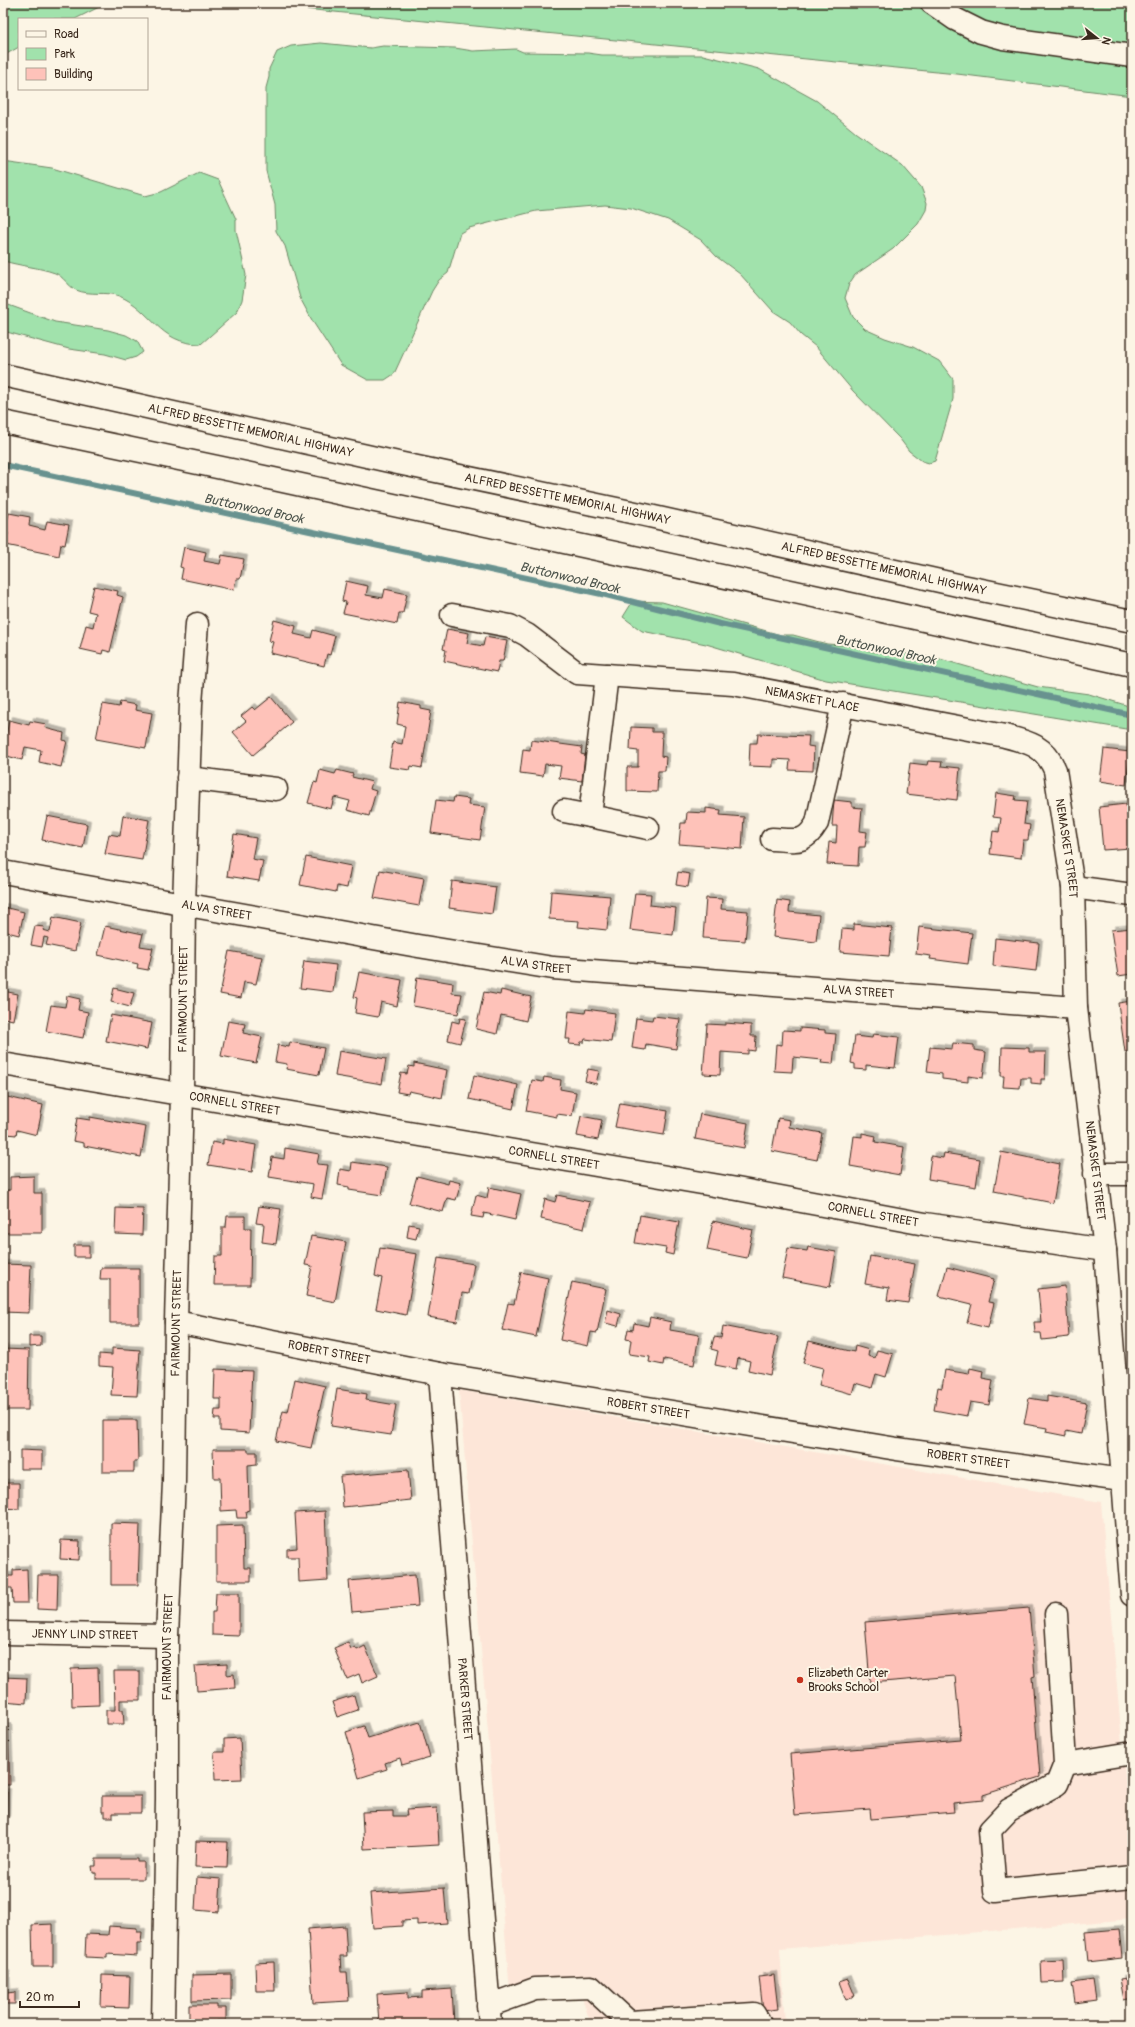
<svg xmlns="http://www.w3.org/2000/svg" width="1135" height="2027" viewBox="0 0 1135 2027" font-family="Pangolin,sans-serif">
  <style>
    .built { fill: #fde6d8 }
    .green { fill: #a1e2ac; stroke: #6e8665 }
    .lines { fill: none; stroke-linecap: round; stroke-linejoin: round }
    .stream { stroke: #67928f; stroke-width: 6 }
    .building { fill: #fec2b9; stroke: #3b2a1e; filter: url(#shadow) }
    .minor-casing { stroke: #3b2a1e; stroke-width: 25 }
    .highway-casing { stroke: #3b2a1e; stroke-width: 25 }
    .minor { stroke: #fcf5e5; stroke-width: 22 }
    .highway { stroke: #fcf5e5; stroke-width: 22 }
    .poi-dot { fill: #c8321e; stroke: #fcf5e5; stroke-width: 1.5 }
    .labels { text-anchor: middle; stroke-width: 4; stroke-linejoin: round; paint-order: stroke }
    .street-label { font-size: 12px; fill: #3b2a1e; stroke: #fcf5e5 }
    .poi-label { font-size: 12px; fill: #3b2a1e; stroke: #fcf5e5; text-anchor: start }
    .water-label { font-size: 13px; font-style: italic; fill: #4e554d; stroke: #fcf5e5 }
  </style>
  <defs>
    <filter id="shadow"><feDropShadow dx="3.5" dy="-3.5" stdDeviation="0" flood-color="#0004"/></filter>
  </defs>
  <rect width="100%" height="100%" fill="#fcf5e5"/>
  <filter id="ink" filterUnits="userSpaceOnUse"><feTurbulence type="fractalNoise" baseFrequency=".025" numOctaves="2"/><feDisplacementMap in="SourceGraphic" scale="8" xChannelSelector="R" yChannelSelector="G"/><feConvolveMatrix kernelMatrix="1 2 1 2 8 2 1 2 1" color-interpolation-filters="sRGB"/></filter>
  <g filter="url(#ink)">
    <path class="built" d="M459 1390 1101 1502 1132 1858V1919L780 1949 785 2024H591L582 1998 511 2003Z"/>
    <path class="green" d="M3 3H107L75 19H19V47L3 56Z
      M244 3H1132V96L957 74Z
      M321 43 371 48 383 46 455 48 473 51 516 49 523 52 588 53 602 55H703L759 69 817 101 856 133 902 165 921 187 927 203 926 210 918 224 893 249 855 275 849 284 845 298 853 317 865 329 885 338 913 347 939 361 953 379V399L935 461 929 463 922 461 909 451 900 439 853 391 816 347 801 335 790 322 773 311 740 274 717 257 701 240 668 220 631 208 605 205 536 211 469 228 460 233 448 273 439 280 432 291 394 374 385 380H368L341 365 313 322 300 298 285 246 276 231 275 205 266 171V88L269 77V69L277 52 291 46Z
      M3 161 52 168 145 196 161 192 199 173 218 180 236 219V230L246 275 242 300 237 312 201 344C158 344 152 309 119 296 107 291 90 296 76 290 68 286 63 276 55 273 38 267 20 266 4 261Z
      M3 303 55 322 108 330 126 335 137 341 143 352 136 357 126 360 105 354 69 349 3 331Z
      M633 601 662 602 781 635H793L827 644 854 646 874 652H894L940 659 1038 687 1089 694 1132 707V730L826 680 706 644 642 631 623 617Z"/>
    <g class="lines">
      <path class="stream" d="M3 465 606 595 716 623 1132 715"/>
    </g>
    <path class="building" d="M9 513 30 517 29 526 45 530 47 521 69 525 65 545 61 544 59 556 6 545 8 533H4Z
      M184 547 206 552 204 561 220 564 222 555 244 559 240 579H236L234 590 181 579 183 568 180 567Z
      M346 581 368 586 366 595 383 598 385 589 407 594 403 613H399L397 624 343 613 346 602 342 601Z
      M94 586 118 591 117 595 123 597 110 652 103 650 102 654 80 649 86 625 93 627 96 613 88 611Z
      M274 620 296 626 294 634 311 638 313 630 335 636 330 655 327 654 324 666 270 653 273 642 269 641Z
      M447 629 469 633 467 643 483 646 485 637 507 641 503 661H499L497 672 444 661 446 650 443 649Z
      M271 697 292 722 253 755 233 732 246 721 241 716 252 707 255 710Z
      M120 702 136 705 135 710 152 713 146 748 96 739 103 704 119 707Z
      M400 702 421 706V709L431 711 422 768 411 766 410 770 389 767 393 742 402 744 405 726 397 724Z
      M9 720 29 725 30 721 46 724 45 728 64 733 63 740 67 741 61 767 39 762 41 750 25 747 22 760 3 755Z
      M631 727 652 728V732H662L661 756 666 757 665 771H658L657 792 627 791V767H638V751L630 750Z
      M758 734 809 736 808 746 814 747 813 771 789 770 790 760 773 759V767L749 766 750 743H757Z
      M531 740 582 747 581 754 585 755 582 781 559 778 561 766 545 764 543 776 520 773 523 749 530 750Z
      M1104 749 1130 752 1126 785 1100 781Z
      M928 761 942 762 941 766 960 768 957 800 906 794 910 763 927 765Z
      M320 770 335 774 337 770 353 774 352 777 372 782 370 789 376 791 369 816 347 810 350 801 334 797 331 809 308 803 314 782 317 783Z
      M996 793 1016 796 1015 800 1027 801 1024 824 1030 825 1028 840H1023L1021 858 990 854 993 831 999 832 1001 818 993 817Z
      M454 797 469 799 468 805 485 807 480 840 431 833 436 800 453 802Z
      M834 800 852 802V807L862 808 860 831 867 832 865 847H859L858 866 827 864 829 842 836 843 837 826H832Z
      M1126 804 1131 848 1103 850 1099 807Z
      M706 808 721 810 720 815 744 817 742 849 679 844 681 823H686L687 812 706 813Z
      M123 815 149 820 142 860 105 854 109 834 120 836Z
      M47 816 87 824 83 848 42 840Z
      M234 834 256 838 252 859 263 861 259 881 227 876Z
      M306 857 351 866 347 888 337 886 336 892 300 885Z
      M380 870 424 878 419 906 374 898Z
      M678 872 690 874 688 887 676 885Z
      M452 881 496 887 492 914 449 908Z
      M551 891 610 896 607 930 578 927 579 921 549 919Z
      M635 893 651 894 650 905 676 908 673 935 630 930Z
      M706 898 722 899 721 909 748 911 745 941 703 938Z
      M777 900 790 902 789 912 819 915 816 942 773 937Z
      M3 907 24 912 19 935 3 931Z
      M53 917 81 923 75 951 46 945 48 938 44 937 42 947 31 945 35 926 44 927 43 930 50 932Z
      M854 924 892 928 889 956 840 952 842 929 854 930Z
      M105 926 143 934 140 946 153 948 148 970 137 968 138 964 98 955Z
      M919 927 972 933 968 964 930 959 931 956 916 954Z
      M1132 928V974L1118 976 1111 930Z
      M995 938 1039 943 1036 971 993 966Z
      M229 951 262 957 256 984 244 982 241 998 220 994Z
      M304 961 336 965 333 992 300 988Z
      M359 972 402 980 397 1006 381 1002 378 1017 355 1013 357 998 354 997Z
      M417 977 453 983 452 993 462 994 458 1014 413 1006Z
      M114 988 134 993 130 1007 111 1002Z
      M501 990 531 997 526 1021 501 1015 497 1034 476 1029 484 992 500 995Z
      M3 991 18 994 13 1020 4 1018 3 1021Z
      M67 996 80 999 78 1010 88 1012 83 1038 46 1031 51 1005 65 1007Z
      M1132 1001V1051L1125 1052 1118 1003Z
      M586 1009 615 1013 611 1042 585 1039 584 1042H581L580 1045 569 1044 570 1039H566L569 1011 585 1013Z
      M111 1015 152 1023 147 1049 106 1041Z
      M653 1016 680 1019 676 1049 646 1044 645 1050 632 1048 636 1018 652 1020Z
      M460 1018 466 1019 460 1043 448 1040 452 1021 459 1023Z
      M228 1021 245 1024 243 1033 262 1037 256 1063 221 1056Z
      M725 1023 751 1025V1036H756L755 1051 748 1050V1054L721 1052 720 1075 703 1074 707 1024 725 1025Z
      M800 1028 825 1030V1033L836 1034 833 1064 821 1063 822 1060 793 1057 792 1072 774 1071 776 1044 782 1045 783 1030 800 1031Z
      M873 1034 899 1037 895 1068 866 1065V1070L855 1069V1064L851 1063 855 1036 872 1038Z
      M290 1042 324 1048 319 1075 286 1069 287 1064 275 1062 278 1045 289 1047Z
      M953 1043 974 1045V1050L986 1052 983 1078 968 1076V1082L942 1079V1074L927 1072 930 1047 952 1049Z
      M1002 1047 1029 1048V1052H1046L1045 1079H1041V1084L1031 1083V1078H1021L1020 1088 1003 1087 1004 1076H1001Z
      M339 1051 386 1059 382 1084 335 1076Z
      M414 1063 447 1070 442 1098 409 1091 408 1094 397 1092 401 1073 407 1074 409 1066 414 1067Z
      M588 1069 599 1071 596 1084 585 1081Z
      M474 1075 518 1085 513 1109 469 1099Z
      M544 1077 561 1080 560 1089 576 1092 572 1116 557 1114V1117L526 1111 532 1080 543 1082Z
      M3 1096 43 1105 37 1135 17 1130 16 1135 7 1134 8 1129 3 1127Z
      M620 1103 668 1111 664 1135 615 1127Z
      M1130 1103H1132V1132H1131Z
      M700 1114 748 1123 744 1148 695 1139Z
      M581 1116 602 1120 598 1140 577 1136Z
      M90 1117 146 1127 141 1157 84 1146V1143L73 1141 77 1118 90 1120Z
      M778 1118 790 1120 789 1127 822 1133 817 1160 772 1151Z
      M862 1133 876 1136 875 1142 904 1147 900 1175 850 1166 854 1136 862 1137Z
      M223 1139 256 1145 252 1172 208 1165 212 1142 223 1144Z
      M285 1148 319 1154 317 1164 328 1165 322 1199 311 1197 313 1184 269 1177 272 1157 284 1159Z
      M1001 1152 1060 1164 1053 1203 994 1191Z
      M944 1153 980 1159 976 1187 928 1179 931 1156 943 1158Z
      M352 1162 387 1167 382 1195 349 1190V1187L338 1185 340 1169 351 1171Z
      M34 1176V1193H42V1233H4V1208H7V1190H10V1177Z
      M417 1176 448 1184 449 1180 461 1183 456 1200 447 1198 443 1212 409 1203Z
      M489 1187 521 1194 515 1220 484 1213 483 1218 471 1216 476 1195 487 1198Z
      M557 1195 590 1202 584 1229 541 1219 545 1199 555 1202Z
      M259 1206 281 1209 276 1244 262 1242 264 1224 256 1223Z
      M116 1208 143 1209 142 1235 115 1234Z
      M640 1215 679 1222 673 1255 665 1253 666 1248 635 1243Z
      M227 1216H245V1228H251L250 1285H214L215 1256H222V1227H226Z
      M713 1221 753 1230 747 1258 707 1250Z
      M409 1224 419 1226 416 1239 407 1237Z
      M311 1236 346 1242 335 1302 306 1296 312 1266 305 1265Z
      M74 1245H89V1257H74Z
      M808 1247 836 1252 830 1287 782 1278 788 1248 807 1251Z
      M380 1248 417 1254 406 1315 376 1309 382 1278 375 1276Z
      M870 1256 915 1264 908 1303 887 1300 889 1288 865 1284Z
      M438 1258 474 1264 469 1294 462 1293 457 1322 428 1317Z
      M3 1264 31 1265 29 1313 3 1312Z
      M947 1267 994 1279 988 1302 994 1303 988 1328 967 1323 972 1304 939 1296Z
      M101 1268H139V1323H110V1279H100Z
      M521 1272 548 1278 536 1337 502 1330 508 1303 514 1304Z
      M572 1282 606 1289 597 1333 591 1332 588 1346 560 1340Z
      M1065 1286 1069 1337 1042 1340 1041 1333H1035L1034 1322H1041L1038 1289Z
      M608 1310 621 1314 618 1326 605 1323Z
      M650 1317 671 1322 670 1330 699 1335 694 1365 664 1359 663 1365 649 1362 650 1357 629 1354 631 1340 626 1339 628 1329 633 1330 634 1323 648 1326Z
      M723 1326 778 1337 770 1375 748 1370 750 1361 738 1358 736 1369 715 1365 718 1351 711 1349 714 1337 721 1338Z
      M29 1336H41V1346L29 1347Z
      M809 1341 854 1352 855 1346 869 1350 868 1356 875 1358 877 1350 893 1354 886 1377 876 1374 872 1388 855 1383 852 1394 819 1385 823 1368 803 1363Z
      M112 1348 140 1350 137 1396 111 1395 113 1367 99 1366V1354L112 1355Z
      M3 1349 29 1350 28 1410H3Z
      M970 1368 983 1371 982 1378 993 1380 989 1405 970 1402 967 1416 934 1410 938 1387 942 1388 945 1370 969 1374Z
      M215 1369 252 1371 249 1433 220 1431V1419H214L215 1410H221V1399H214Z
      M295 1379 325 1386 311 1448 276 1441 283 1411 288 1412Z
      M337 1389 367 1394 366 1400 396 1405 391 1435 331 1426Z
      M1047 1396 1087 1403 1081 1434 1066 1431V1436L1046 1432 1047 1428 1024 1424 1029 1398 1047 1401Z
      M103 1420H137L138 1461H134V1472H103Z
      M213 1449H248V1452H257V1464L248 1465 249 1510 246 1511 247 1518H237L236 1510 221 1511 220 1478H214Z
      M20 1450 42 1451V1469H20Z
      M408 1470 411 1500 343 1507 340 1476Z
      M3 1483H19V1509L3 1508Z
      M325 1511 328 1580 299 1582 298 1557H287V1549L297 1548 295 1513Z
      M111 1523 140 1524 138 1585H111Z
      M243 1525 244 1568H251V1581H216V1526Z
      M61 1540 80 1541 79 1560 60 1559Z
      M27 1569 28 1603H13L12 1588H5V1576H13V1570Z
      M38 1575H58L57 1610 37 1609Z
      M415 1575 418 1606 352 1612 349 1581Z
      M216 1593H239V1636L212 1635V1612H215Z
      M1029 1608 1035 1676 1032 1677 1040 1777 983 1795V1800L953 1803 954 1812 871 1819 870 1809 795 1815 790 1754 961 1740 955 1676 870 1683 865 1622Z
      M348 1642 351 1649 355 1647 357 1650 365 1646 378 1676 362 1683 359 1674 347 1679 334 1648Z
      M227 1664V1675L234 1674 235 1688 197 1691 195 1666Z
      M98 1668 99 1705 72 1706 71 1669Z
      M114 1671H140V1700H120V1710H123L124 1724H106V1710H115Z
      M3 1677 27 1678 26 1703 3 1701Z
      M354 1695 358 1710 337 1717 332 1702Z
      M420 1722 430 1757 402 1765 400 1758 385 1763 387 1769 359 1778 346 1732 364 1726 368 1738Z
      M3 1727H8L10 1785H3Z
      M240 1738 242 1779 215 1780 214 1752H224V1739Z
      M3 1792H7L6 1820H3Z
      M102 1796H141V1813H113V1817H105V1812H102Z
      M437 1808 439 1845 364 1849 362 1812 393 1811V1816H407L406 1810Z
      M196 1841 228 1842 227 1868 195 1867Z
      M96 1859H137V1862H144V1879H96V1873H93L92 1866H96Z
      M197 1877 221 1879 219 1912 195 1910Z
      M444 1888 447 1923 417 1925V1920L402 1921V1926L373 1928 370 1893Z
      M53 1924V1967H33L32 1925Z
      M109 1926 137 1928V1932H142L141 1943H137V1956L107 1954V1958L85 1957 86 1934 108 1935Z
      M345 1926 347 1956H340L341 1972H347L349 2001 313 2003 308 1929Z
      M1119 1929 1122 1958 1088 1962 1085 1932Z
      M1063 1960 1064 1982 1042 1983 1041 1961Z
      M274 1962 275 1991H256L255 1963Z
      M6 1974 7 1993 15 1992V2004H3V1975Z
      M231 1974V2000L192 2001V1975Z
      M102 1975 130 1976 129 2008 101 2007Z
      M774 1975 778 2009 763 2011 759 1977Z
      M1132 1977V1998L1124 2000 1120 1979Z
      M848 1979 855 1996 846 2000 839 1982Z
      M1093 1980 1096 2000 1075 2003 1072 1983Z
      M452 1989 454 2024H379L377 1994 408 1992V1998L422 1997V1991Z
      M189 2005H217V2008H226V2021H217V2024H189Z"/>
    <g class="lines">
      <g class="minor-casing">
        <g id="minor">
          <path d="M932 3 955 19 981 32 1003 38 1132 56"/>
          <path id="s1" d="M452 615 510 626 527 635 577 673 733 684 1005 736C1029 742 1045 746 1055 770L1073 887 1076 1008 1105 1250 1132 1595"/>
          <path d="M607 675 590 816 648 828"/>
          <path d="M188 778 276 789"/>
          <path d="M564 811 590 816"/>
          <path d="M772 839C796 840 804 845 817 823L843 704"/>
          <path id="s2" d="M3 872 418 946 553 968 1076 1008"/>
          <path d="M1073 887 1132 895"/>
          <path id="s3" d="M3 1064 737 1189 925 1224 1105 1250"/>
          <path d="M1095 1174H1132"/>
          <path id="s4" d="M176 1322 440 1374 897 1449 1122 1480"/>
          <path id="s5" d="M440 1374 490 2024"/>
          <path d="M1056 1614 1065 1764 1057 1784 1009 1810 990 1830 995 1891 1132 1877"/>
          <path id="s6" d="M3 1633 167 1636"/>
          <path d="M1065 1764 1132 1753"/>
          <path d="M488 2006 535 1989 591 1987 631 2024"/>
          <path d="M631 2022 754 2014 760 2024"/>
          <path id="s7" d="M163 2024 167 1799V1636L174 1482 176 1322 182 1094 184 904 191 704 197 624"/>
        </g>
      </g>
      <g class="highway-casing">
        <g id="highway">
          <path id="s8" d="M3 375 398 463 645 515 962 586 1132 621"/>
          <path d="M3 422 269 478 1132 665"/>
        </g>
      </g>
      <use href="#minor" class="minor"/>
      <use href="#highway" class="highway"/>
    </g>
  </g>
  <circle class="poi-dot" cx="800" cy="1680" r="4"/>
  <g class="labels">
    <g class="street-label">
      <text dy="4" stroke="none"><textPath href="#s8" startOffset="254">ALFRED BESSETTE MEMORIAL HIGHWAY</textPath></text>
      <text dy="4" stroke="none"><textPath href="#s8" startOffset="578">ALFRED BESSETTE MEMORIAL HIGHWAY</textPath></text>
      <text dy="4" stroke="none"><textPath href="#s8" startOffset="902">ALFRED BESSETTE MEMORIAL HIGHWAY</textPath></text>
      <text dy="4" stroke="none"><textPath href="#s1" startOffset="378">NEMASKET PLACE</textPath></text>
      <text dy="4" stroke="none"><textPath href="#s1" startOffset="717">NEMASKET STREET</textPath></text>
      <text dy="4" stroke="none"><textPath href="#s2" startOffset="217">ALVA STREET</textPath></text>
      <text dy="4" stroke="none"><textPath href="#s2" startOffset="541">ALVA STREET</textPath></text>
      <text dy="4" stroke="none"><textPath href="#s2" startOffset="865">ALVA STREET</textPath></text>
      <text dy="4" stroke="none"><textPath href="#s7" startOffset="1025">FAIRMOUNT STREET</textPath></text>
      <text dy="4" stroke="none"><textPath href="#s3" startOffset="235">CORNELL STREET</textPath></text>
      <text dy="4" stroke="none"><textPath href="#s3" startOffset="559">CORNELL STREET</textPath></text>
      <text dy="4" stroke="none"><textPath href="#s1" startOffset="1041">NEMASKET STREET</textPath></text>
      <text dy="4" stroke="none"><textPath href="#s3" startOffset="883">CORNELL STREET</textPath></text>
      <text dy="4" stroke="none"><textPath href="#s7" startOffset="701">FAIRMOUNT STREET</textPath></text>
      <text dy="4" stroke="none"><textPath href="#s4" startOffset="156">ROBERT STREET</textPath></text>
      <text dy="4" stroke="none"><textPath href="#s4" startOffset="480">ROBERT STREET</textPath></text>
      <text dy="4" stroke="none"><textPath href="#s4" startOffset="804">ROBERT STREET</textPath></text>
      <text dy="4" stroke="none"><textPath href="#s6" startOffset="82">JENNY LIND STREET</textPath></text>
      <text dy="4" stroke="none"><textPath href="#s7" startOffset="377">FAIRMOUNT STREET</textPath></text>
      <text dy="4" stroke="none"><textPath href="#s5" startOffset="326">PARKER STREET</textPath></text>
    </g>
    <g class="poi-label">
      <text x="808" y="1677">Elizabeth Carter<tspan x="808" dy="14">Brooks School</tspan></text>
    </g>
    <g class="water-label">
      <text transform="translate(254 508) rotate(12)" y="5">Buttonwood Brook</text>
      <text transform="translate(570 577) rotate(13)" y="5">Buttonwood Brook</text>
      <text transform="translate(886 649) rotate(12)" y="5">Buttonwood Brook</text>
    </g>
  </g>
  <rect width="1135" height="2027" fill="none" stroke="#fcf5e5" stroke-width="16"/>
  <rect x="8" y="8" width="1119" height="2011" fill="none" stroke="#3b2a1e" stroke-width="1.5" filter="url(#ink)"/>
  <rect x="18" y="18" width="130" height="72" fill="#fcf5e5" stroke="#afa495"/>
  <rect x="26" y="31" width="20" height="6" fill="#fcf5e5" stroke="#afa495"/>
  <text x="54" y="38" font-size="12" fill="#3b2a1e">Road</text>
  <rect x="26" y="48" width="20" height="12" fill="#a1e2ac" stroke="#afa495"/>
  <text x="54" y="58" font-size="12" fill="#3b2a1e">Park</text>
  <rect x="26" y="68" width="20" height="12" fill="#fec2b9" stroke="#afa495"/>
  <text x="54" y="78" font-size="12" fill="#3b2a1e">Building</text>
  <g transform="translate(1097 38) rotate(107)" stroke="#fcf5e5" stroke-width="3" paint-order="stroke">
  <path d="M0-3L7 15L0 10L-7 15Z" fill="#3b2a1e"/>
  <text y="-6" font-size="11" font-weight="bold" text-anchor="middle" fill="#3b2a1e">N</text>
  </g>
  <path d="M20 2001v6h59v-6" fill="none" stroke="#3b2a1e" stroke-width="2"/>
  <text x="26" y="2001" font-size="12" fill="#3b2a1e" stroke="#fcf5e5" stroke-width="3" paint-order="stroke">20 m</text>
</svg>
